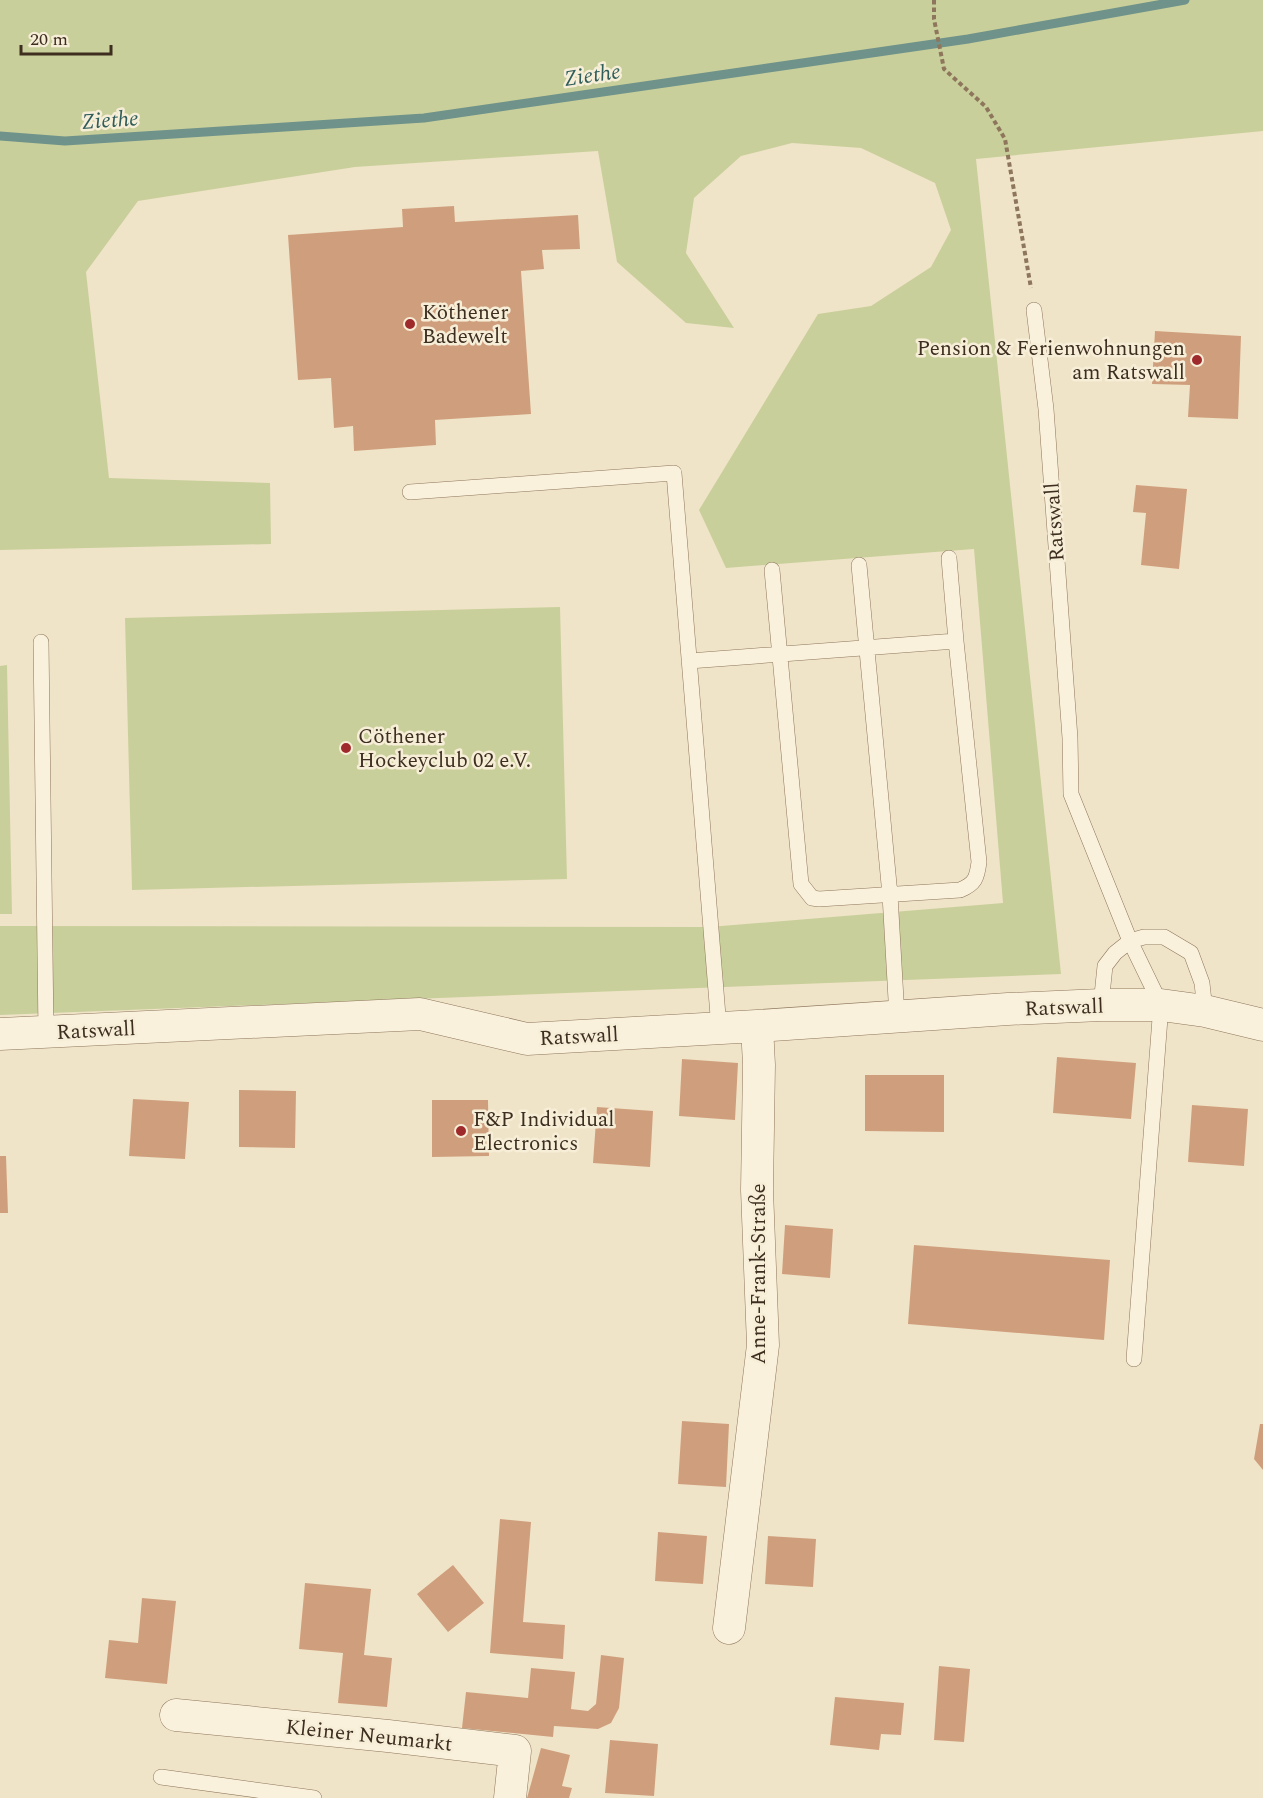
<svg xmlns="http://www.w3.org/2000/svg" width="1263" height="1798" viewBox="0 0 1263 1798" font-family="Spectral,serif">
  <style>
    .green { fill: #c9cf9b }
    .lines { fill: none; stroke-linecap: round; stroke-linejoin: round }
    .stream { stroke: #6f938a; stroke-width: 9 }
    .building { fill: #cf9f7d }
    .service-casing { stroke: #8d765c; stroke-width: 16 }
    .minor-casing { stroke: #8d765c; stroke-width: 33 }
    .path { stroke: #8d765c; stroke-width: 4; stroke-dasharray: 4.5 3; stroke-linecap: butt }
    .service { stroke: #faf1dc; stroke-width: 15 }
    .minor { stroke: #faf1dc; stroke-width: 32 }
    .poi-dot { fill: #9e2a2b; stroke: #f7eed8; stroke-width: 2 }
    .labels { text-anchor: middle; stroke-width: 5; stroke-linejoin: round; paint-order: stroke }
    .poi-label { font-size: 21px; fill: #3d2e20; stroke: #f7eed8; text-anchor: start }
    .street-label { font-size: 21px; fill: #3d2e20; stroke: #f7eed8 }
    .water-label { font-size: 22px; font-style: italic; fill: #2f5d5a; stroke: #f7eed8 }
  </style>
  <rect width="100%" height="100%" fill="#f0e4c8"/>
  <path class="green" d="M0 0H1263V131L976 159 1061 974 0 1015V926L709 927 1003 903 974 549 726 568 699 510 818 314 871 306 931 267 951 230 935 183 861 148 792 143 741 156 694 198 686 253 734 328 686 323 617 262 598 151 355 167 138 201 86 272 109 478 270 483 271 544 0 550Z
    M560 607 567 879 132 890 125 618Z
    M7 665 12 914H0V666Z"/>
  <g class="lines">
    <path class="stream" d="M0 136 65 141 424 118 968 39 1185 0"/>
  </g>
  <path class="building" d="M454 206 455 222 578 215 580 249 542 250 544 269 521 271 531 414 435 420 436 445 354 451 353 426 334 428 331 378 298 380 288 235 403 227 402 209Z
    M1155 331 1241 336 1238 419 1188 417 1190 385 1152 384Z
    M1136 485 1187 489 1179 569 1141 565 1146 513 1133 512Z
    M1057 1057 1136 1063 1131 1119 1053 1113Z
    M682 1059 738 1063 735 1120 679 1116Z
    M865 1075H944V1132L865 1131Z
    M239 1090 296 1091 295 1148 239 1147Z
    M133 1099 189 1102 185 1159 129 1156Z
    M432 1100H488L489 1156 432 1157Z
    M1192 1105 1248 1109 1244 1166 1188 1162Z
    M597 1107 653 1111 650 1167 593 1163Z
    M0 1156H6L8 1213H0Z
    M785 1225 833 1229 830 1278 782 1274Z
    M914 1245 1110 1260 1104 1340 908 1324Z
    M682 1421 729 1424 726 1487 678 1484Z
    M1260 1424H1263V1470L1254 1459Z
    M500 1519 531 1522 523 1622 565 1625 563 1659 490 1653Z
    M658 1532 707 1536 703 1584 655 1581Z
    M768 1536 816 1539 813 1587 765 1584Z
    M453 1565 484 1603 448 1632 417 1594Z
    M305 1583 371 1589 364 1655 392 1658 387 1707 338 1703 343 1653 299 1649Z
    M142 1598 176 1601 167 1684 105 1678 109 1640 138 1643Z
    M601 1655 624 1658 619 1708 611 1723 598 1729 554 1726 553 1737 462 1728 466 1692 528 1698 531 1668 575 1672 571 1709 588 1711 596 1704Z
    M939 1666 970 1669 964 1742 934 1740Z
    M835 1697 904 1703 901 1735 881 1734 879 1750 830 1745Z
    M610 1740 658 1744 654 1796 605 1793Z
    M541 1748 570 1755 562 1786 572 1788 569 1798H527Z"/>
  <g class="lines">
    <g class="service-casing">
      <path id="service" d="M1034 310 1046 409 1070 738 1071 794 1130 941 1161 1005 1134 1359
        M410 492 674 473 719 1028
        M949 558 956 641
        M859 565 890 895 897 1017
        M41 642 46 1032
        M689 661C778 655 867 648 956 641L979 862C977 878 975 884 960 890L819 899 812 898 801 884 772 570
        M1101 1005 1105 966 1115 953 1130 941 1144 937H1164L1191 953 1202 983 1205 1011
        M161 1777 314 1798"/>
    </g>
    <g class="minor-casing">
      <path id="minor" d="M0 1034 420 1014 527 1039 757 1026 1008 1009 1101 1005H1161L1205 1011 1263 1025
        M729 1628 763 1345 757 1190 759 1065 757 1026
        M176 1715 388 1736 515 1751 510 1798"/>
    </g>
    <path class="path" d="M934 0V19L944 69 986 107 1005 139 1031 288"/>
    <use href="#service" class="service"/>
    <use href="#minor" class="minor"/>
  </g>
  <g class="poi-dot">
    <circle cx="410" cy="324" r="6"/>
    <circle cx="1197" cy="360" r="6"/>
    <circle cx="346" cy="748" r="6"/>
    <circle cx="461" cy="1131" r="6"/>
  </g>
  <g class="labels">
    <g class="poi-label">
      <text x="422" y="319">Köthener<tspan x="422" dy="24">Badewelt</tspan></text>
      <text x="1185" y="355" text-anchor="end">Pension &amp; Ferienwohnungen<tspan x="1185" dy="24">am Ratswall</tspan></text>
      <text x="358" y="743">Cöthener<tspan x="358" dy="24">Hockeyclub 02 e.V.</tspan></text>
      <text x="473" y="1126">F&amp;P Individual<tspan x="473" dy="24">Electronics</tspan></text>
    </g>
    <g class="street-label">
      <text transform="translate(1054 522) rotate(-94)" y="7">Ratswall</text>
      <text transform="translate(1064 1007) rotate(-2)" y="7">Ratswall</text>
      <text transform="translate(96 1030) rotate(-3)" y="7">Ratswall</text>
      <text transform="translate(579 1036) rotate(-3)" y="7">Ratswall</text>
      <text transform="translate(758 1274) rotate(-90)" y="7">Anne-Frank-Straße</text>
      <text transform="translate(369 1735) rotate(6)" y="7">Kleiner Neumarkt</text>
    </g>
    <g class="water-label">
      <text transform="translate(592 74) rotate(-8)" y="8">Ziethe</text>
      <text transform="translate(110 119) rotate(-4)" y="8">Ziethe</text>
    </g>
  </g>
  <path d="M21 45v9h90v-9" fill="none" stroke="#3d2e20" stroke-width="3"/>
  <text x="30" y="45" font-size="18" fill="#3d2e20" stroke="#f7eed8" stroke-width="4.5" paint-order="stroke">20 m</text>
</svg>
